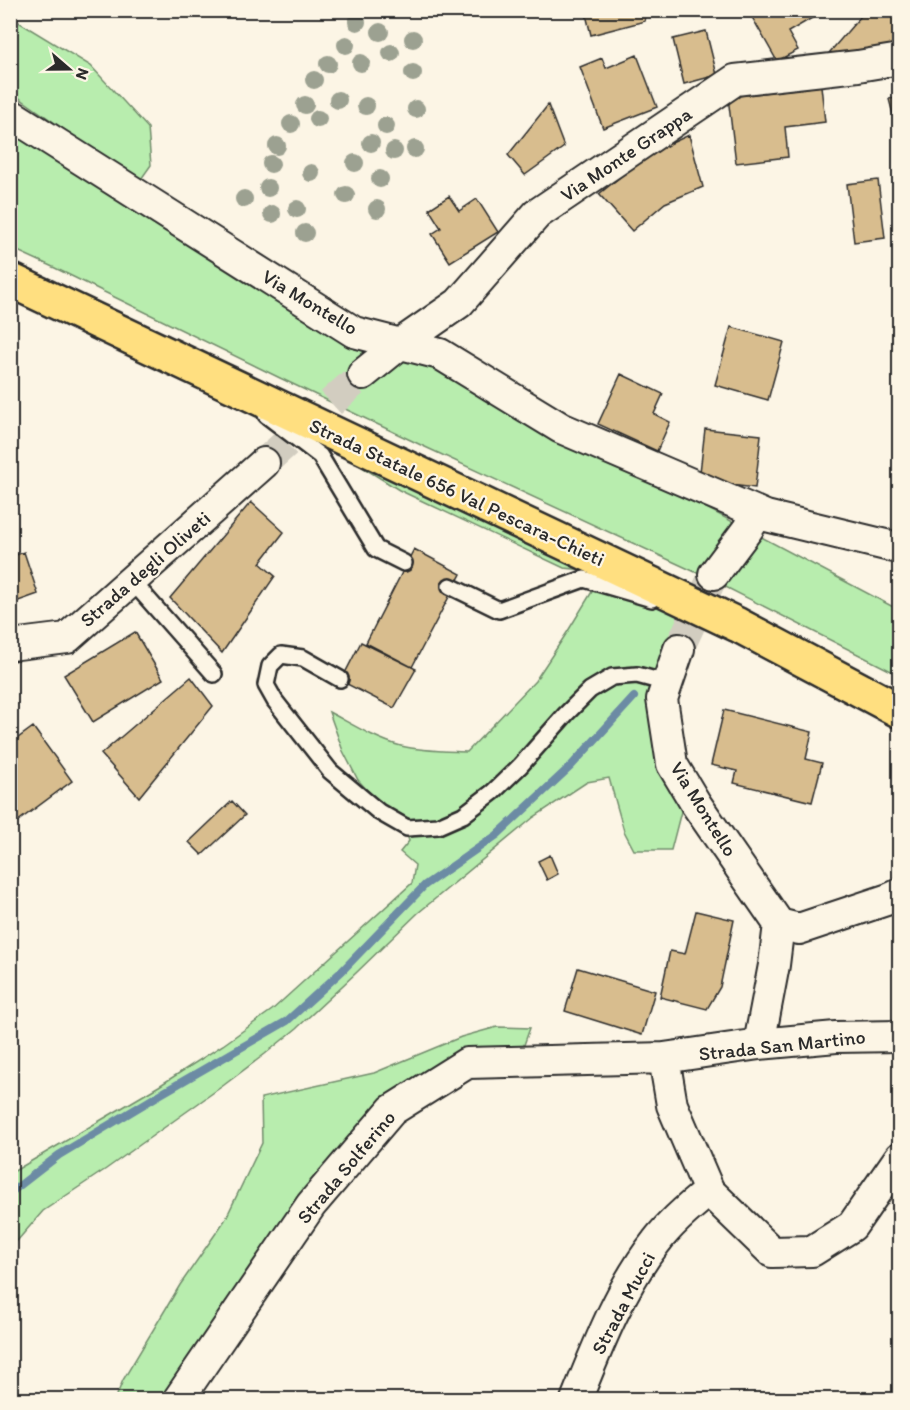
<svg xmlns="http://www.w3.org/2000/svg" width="910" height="1410" viewBox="0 0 910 1410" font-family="Itim,sans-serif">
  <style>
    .green { fill: #b8edae; stroke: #728c6c; stroke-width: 1.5 }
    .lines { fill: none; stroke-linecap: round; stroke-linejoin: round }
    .stream { stroke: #6c8ba4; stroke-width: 8 }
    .building { fill: #d8bd8e; stroke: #2b2b2b; stroke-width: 1.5 }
    .minor-tunnel { stroke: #d2cdc0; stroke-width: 30; stroke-dasharray: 30 15; stroke-linecap: butt }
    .service-casing { stroke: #2b2b2b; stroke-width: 20 }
    .minor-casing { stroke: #2b2b2b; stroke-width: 34 }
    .trunk-casing { stroke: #2b2b2b; stroke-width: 38 }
    .service { stroke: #fcf5e5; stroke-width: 15 }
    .minor { stroke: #fcf5e5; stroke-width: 30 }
    .trunk { stroke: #ffdf80; stroke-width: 33 }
    .tree { fill: #9ca191 }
    .labels { text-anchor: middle; stroke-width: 4.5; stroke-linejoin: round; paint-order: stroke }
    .street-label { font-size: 20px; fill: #2b2b2b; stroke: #fcf5e5 }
  </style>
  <rect width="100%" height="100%" fill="#fcf5e5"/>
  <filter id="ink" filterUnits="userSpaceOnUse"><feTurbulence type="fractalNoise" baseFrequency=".0167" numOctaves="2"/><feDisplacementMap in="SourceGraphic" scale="12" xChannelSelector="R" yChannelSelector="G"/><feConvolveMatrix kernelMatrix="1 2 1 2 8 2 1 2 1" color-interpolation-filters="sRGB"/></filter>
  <g filter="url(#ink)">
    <path class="green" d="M11 20 17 21 91 66 148 128 151 165 139 182 11 92Z
      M10 125 364 343V358L397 355 448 371 899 610V675L706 577 423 446 280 378 55 268 11 248Z
      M343 455 604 572 564 568 399 490Z
      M593 590C627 591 659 606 690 618L660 687 685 796 671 850H634L624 831 609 778 587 782 534 817 418 913 356 973 297 1028 265 1054 224 1085 106 1169 43 1211 11 1248V1173L159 1086 223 1045 272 1010 412 883 415 865 400 852 409 841 401 817 378 802 358 780 343 751 329 712C350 723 377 740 401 746 422 751 445 751 467 752L535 681 568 631Z
      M497 1027 530 1028 519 1059 390 1108 168 1399 115 1400 123 1380 180 1285 225 1220 262 1143 261 1098 374 1073 461 1037Z"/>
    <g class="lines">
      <path class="stream" d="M10 1193 59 1155 159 1095 287 1021 342 971 425 885 497 835 571 766 634 697"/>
    </g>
    <path class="building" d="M585 10H643L645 21 591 35Z
      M748 10H824V11L788 32 798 50 777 61Z
      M866 10H900V39L894 45 846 62 829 53Z
      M706 31 717 75 684 84 673 39Z
      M637 55 657 107 603 128 580 67 602 58 606 68Z
      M821 86 825 122 785 127 788 157 736 163 728 97Z
      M900 97V141L889 99Z
      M548 105 564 147 525 175 508 155Z
      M689 135 703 187 665 203 632 231 599 194 650 153Z
      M878 180 885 238 854 242 847 184Z
      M449 196 459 211 477 199 498 232 450 262 432 234 441 228 429 209Z
      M731 327 784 342 768 400 715 385Z
      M621 374 663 394 654 414 670 422 657 451 598 424Z
      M705 429 761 435 755 488 699 481Z
      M251 502 284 532 260 563 275 576 222 653 170 598Z
      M414 549 461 574 412 667 366 643Z
      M24 552 38 594 10 604V557Z
      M135 632 163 679 93 722 64 675Z
      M361 642 416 669 394 708 341 681Z
      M191 677 213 706 139 797 101 754Z
      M724 710 812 732 806 759 822 763 812 802 734 783 737 771 711 765Z
      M33 727 72 781 10 827V744Z
      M232 801 245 815 202 855 189 842Z
      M550 855 558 874 547 880 538 861Z
      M696 911 734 920 720 987 707 1009 660 997 670 951 685 954Z
      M578 968 655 991 642 1035 565 1011Z"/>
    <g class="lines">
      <path class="minor-tunnel" d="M264 463 363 374
        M679 649 714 574"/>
      <g class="service-casing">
        <path id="service" d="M266 415 320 456 376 549 404 563
          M132 581 214 674
          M450 586 499 610 584 579 652 599
          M340 679 303 658 281 655 270 666 266 685 275 701 330 771 379 812 407 828 438 826 463 815 493 792 520 766 566 714 590 690 612 677 637 675 667 683"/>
      </g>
      <g class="minor-casing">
        <path id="minor" d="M10 114 354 332 440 354 561 428 766 516 894 547H900
          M363 374 400 344 459 303 537 214 735 80 858 66 900 59
          M714 574 747 530 758 513
          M10 645 67 638 264 463
          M679 649 662 699 672 764 696 804 779 924 799 929 889 899 900 894
          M759 1044 774 965 779 924
          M664 1058 672 1105 709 1191 772 1252 812 1251 852 1226 900 1157
          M178 1400 311 1205 392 1110 467 1063 664 1058 759 1044 836 1037 900 1036
          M576 1400C597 1348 621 1286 656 1242 671 1222 690 1206 709 1191"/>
      </g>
      <g class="trunk-casing">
        <path id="trunk" d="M10 280 738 625 900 711"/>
      </g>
      <use href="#service" class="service"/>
      <use href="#minor" class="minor"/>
      <use href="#trunk" class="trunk"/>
    </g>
    <g class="tree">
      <circle cx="357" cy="22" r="9"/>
      <circle cx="380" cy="32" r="9"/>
      <circle cx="413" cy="39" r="9"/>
      <circle cx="346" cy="45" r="9"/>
      <circle cx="391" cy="53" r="9"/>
      <circle cx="361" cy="63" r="9"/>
      <circle cx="328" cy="64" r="9"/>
      <circle cx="413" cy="73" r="9"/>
      <circle cx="314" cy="80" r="9"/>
      <circle cx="338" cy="100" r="9"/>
      <circle cx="305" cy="105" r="9"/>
      <circle cx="366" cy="106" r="9"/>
      <circle cx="416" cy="109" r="9"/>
      <circle cx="318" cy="119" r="9"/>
      <circle cx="291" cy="124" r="9"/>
      <circle cx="386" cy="126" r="9"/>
      <circle cx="371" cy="143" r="9"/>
      <circle cx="277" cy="146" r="9"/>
      <circle cx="415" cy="149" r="9"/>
      <circle cx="394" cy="151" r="9"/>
      <circle cx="355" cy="163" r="9"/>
      <circle cx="271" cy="164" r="9"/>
      <circle cx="311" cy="173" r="9"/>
      <circle cx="380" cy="179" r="9"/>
      <circle cx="268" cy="188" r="9"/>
      <circle cx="346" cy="195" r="9"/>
      <circle cx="244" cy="199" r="9"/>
      <circle cx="297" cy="209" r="9"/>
      <circle cx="377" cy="209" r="9"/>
      <circle cx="272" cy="214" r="9"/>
      <circle cx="305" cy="233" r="9"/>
    </g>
  </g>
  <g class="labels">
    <g class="street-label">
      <text transform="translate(626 154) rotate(-34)" y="7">Via Monte Grappa</text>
      <text transform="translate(310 302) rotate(31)" y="7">Via Montello</text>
      <text transform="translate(457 492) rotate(25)" y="7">Strada Statale 656 Val Pescara-Chieti</text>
      <text transform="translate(145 569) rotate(-41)" y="7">Strada degli Oliveti</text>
      <text transform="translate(704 809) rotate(58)" y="7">Via Montello</text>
      <text transform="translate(782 1045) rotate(-6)" y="7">Strada San Martino</text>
      <text transform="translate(346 1167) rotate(-50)" y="7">Strada Solferino</text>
      <text transform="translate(623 1303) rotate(-62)" y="7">Strada Mucci</text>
    </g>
  </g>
  <rect width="910" height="1410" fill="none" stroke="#fcf5e5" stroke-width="36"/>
  <rect x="18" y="18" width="874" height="1374" fill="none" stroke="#2b2b2b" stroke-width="2" filter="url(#ink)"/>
  <g transform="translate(69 69) rotate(110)" stroke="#fcf5e5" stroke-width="4.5" paint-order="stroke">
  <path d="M0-4.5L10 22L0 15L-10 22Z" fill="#2b2b2b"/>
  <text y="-9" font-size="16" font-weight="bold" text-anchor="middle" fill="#2b2b2b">N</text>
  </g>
</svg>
